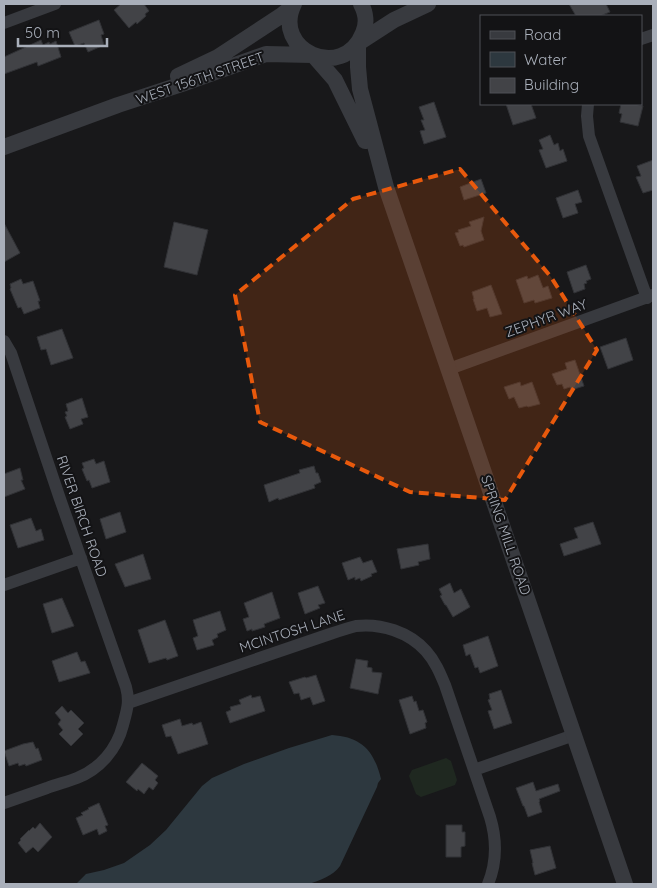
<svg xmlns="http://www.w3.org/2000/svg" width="657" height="888" viewBox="0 0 657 888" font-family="Quicksand,sans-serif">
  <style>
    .green { fill: #1f2820 }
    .water { fill: #2d383f }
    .building { fill: #424347; stroke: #313236 }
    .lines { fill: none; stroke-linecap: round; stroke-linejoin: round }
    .minor { stroke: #383a3f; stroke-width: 12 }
    .tertiary { stroke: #383a3f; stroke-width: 16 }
    .marked { fill: #e8590c; fill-opacity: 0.2; stroke: #e8590c; stroke-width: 4; stroke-dasharray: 10 6; stroke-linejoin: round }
    .labels { text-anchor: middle; stroke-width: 4; stroke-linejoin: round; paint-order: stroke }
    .street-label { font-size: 14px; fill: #a9afba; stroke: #131315 }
  </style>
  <rect width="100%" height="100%" fill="#18181a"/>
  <path class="green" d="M446 758 451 761 457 780 455 785 421 797 416 794 409 776 412 770Z"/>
  <path class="water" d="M332 735C361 737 374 750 381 779L378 783 377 787 340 866C333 876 320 880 309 884H76L86 874 104 870 124 863 150 845 166 830 202 786 212 778 244 764 289 748Z"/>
  <path class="building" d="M121 4H144L149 11 145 14 146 16 137 24 136 22 129 28 114 10Z
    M569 4H606L610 12 600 16H576Z
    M99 20 104 34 101 35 104 45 88 52 84 43 75 46 69 32Z
    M41 40 43 45 49 42 50 44 56 41 61 57 38 66 37 62 4 74V57Z
    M434 102 446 137 424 144 420 131 425 130 421 120H424L419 107Z
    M506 104H531L536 118 513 125Z
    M621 104H634L643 106 638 126 620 122 622 114 619 113Z
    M550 135 554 145 558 143 560 151 563 149 567 161 546 168 539 150 543 149 539 140Z
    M653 160V190L643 193 636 177 641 176 637 166Z
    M481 179 486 193 464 200 460 187Z
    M578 190 582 202 575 204 578 213 563 218 556 198Z
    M484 217 481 231 484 240 464 247 463 245 460 246 455 233 459 232 458 230 471 226 469 222Z
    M174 222 208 230 197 275 164 267Z
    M4 223 20 253 4 262Z
    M586 265 591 279 586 281 587 283 584 284 585 289 574 293 567 272Z
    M538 275 543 288 548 286 552 298 535 303 534 300 524 303 516 280 527 276 528 279Z
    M21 279 23 284 33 281 40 301H38L40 308 24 314 21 307 18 308 10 289 11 288 10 284Z
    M491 285 502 314 490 317 487 308 477 311 473 299H474L472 292Z
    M62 329 73 358 51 365 46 349 41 350 37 337Z
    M626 338 633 360 608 369 600 347Z
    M575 360 584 386 571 390 570 387 564 389 562 384 557 385 552 374 567 369 565 363Z
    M520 382 521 386 532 382 540 404 528 407 527 406 519 408 514 397 509 399 504 387Z
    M82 398 88 417 81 419 83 424 70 429 65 417 67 416 65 412 68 411 66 404Z
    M94 459 96 464 104 461 110 482 92 488 89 480 87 481 82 469 84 468 82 463Z
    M314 466 316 473H318L321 482 314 485 315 488 279 500 278 498 269 502 264 485 300 473 299 470Z
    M20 468 23 480H21L25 489 4 497V474Z
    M120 512 126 532 106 539 100 519Z
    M31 518 36 531 41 529 44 540 18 548 10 525Z
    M593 522 601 544 564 556 560 544 578 538 574 528Z
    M428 544 430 559 418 562 419 565 401 569 397 549Z
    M143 554 151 579 125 587 115 564Z
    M360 557 363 563 372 560 377 572 371 574 372 576 361 581 360 578 355 580V577L348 580 342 563Z
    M450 583 454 593 461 589 470 607 453 617 446 605H445L440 596 442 595 439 589Z
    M318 586 325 603 318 605 320 608 305 614 298 593Z
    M272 592 280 618 264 624 265 627 252 631V629L247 631 243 619 249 617 244 603Z
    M62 598 74 626 52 633 43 604Z
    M220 611 226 630 217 634 218 637 212 640 214 645 197 650 193 638 198 636 193 620Z
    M165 620 178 656 167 660 166 658 149 663 138 630Z
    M488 636 498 666 480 673 478 667 475 668 470 654 466 656 463 645Z
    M77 652 81 662 85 661 90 673 59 682 52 661Z
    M356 659 368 661 367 667 372 668V672L382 673 378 694 350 688Z
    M316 675 325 701 313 705 310 697 301 700 299 693 294 694 289 682 305 677 306 678Z
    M501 690 512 723 494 729 488 711 492 710 488 700 490 699 489 694Z
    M251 695 252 698 260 696 265 711 230 723 226 712 231 710 230 707 241 704 239 700Z
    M412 696 414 702 416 701 419 711 423 710 427 722 425 723 426 728 410 734 399 700Z
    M62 706 68 713 71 710 84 723 78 729 83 734 71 746 59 734 63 730 58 724 61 720 55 713Z
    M180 719 182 726 192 723 193 725 201 722 208 744 178 754 171 736 166 737 162 725Z
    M33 742 36 749 38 748 42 760 26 766 25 764 19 766 18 763 9 766 4 751 23 744Z
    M142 763 158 776 155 780 158 783 153 790 149 787 144 794 138 789 137 791 126 782Z
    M533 782 536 791 558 784 560 791 539 799 540 801 539 802 542 812 528 817 524 806H523L516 788Z
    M99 803 108 825 105 826 107 831 99 835 97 829 83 835 76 818 83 815 81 813 89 809 88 808Z
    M40 823 52 837 38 852 33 847 26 853 18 843 21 840 20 839 29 830V831L33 827 35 829Z
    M446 825H462V832H465V846L461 847V857H446Z
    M550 846 556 868 535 875 532 863H533L530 850Z"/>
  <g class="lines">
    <path class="minor" d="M4 23 55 4
      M641 39 653 35
      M588 104 587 116 589 136 647 298
      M4 341 11 353 60 499 126 687C130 702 127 710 123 725 117 749 100 769 77 778 67 782 57 784 47 788 33 793 18 798 4 803
      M449 369 653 295
      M4 585 81 558
      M128 703 330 634C339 631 348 628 356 626 381 623 409 632 426 651 435 661 440 673 445 685L490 817C497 840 497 862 488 884
      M474 770 574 735"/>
    <path class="tertiary" d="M294 4C271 50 343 83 363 33 367 24 366 13 361 4
      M360 42 394 20 428 4
      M358 43V67L360 89 386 187 625 884
      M314 56 335 80 365 141
      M178 76 218 57 282 15 293 6
      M4 147 118 105 182 84 266 54 312 55"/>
  </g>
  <path class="marked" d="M460 169 551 277 597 350 505 500 410 492 260 422 235 295 353 199Z"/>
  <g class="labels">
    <g class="street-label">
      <text transform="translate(200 78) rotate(-19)" y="5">WEST 156TH STREET</text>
      <text transform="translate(546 318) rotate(-20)" y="5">ZEPHYR WAY</text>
      <text transform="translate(82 516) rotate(71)" y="5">RIVER BIRCH ROAD</text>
      <text transform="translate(506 535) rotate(71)" y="5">SPRING MILL ROAD</text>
      <text transform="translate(292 631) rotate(-18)" y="5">MCINTOSH LANE</text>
    </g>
  </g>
  <rect width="657" height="888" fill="none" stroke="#a9afba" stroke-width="10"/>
  <rect x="480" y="15" width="162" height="90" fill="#131315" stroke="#4f5157"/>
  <rect x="490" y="31" width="25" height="8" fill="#383a3f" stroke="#4f5157"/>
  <text x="524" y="40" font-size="15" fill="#a9afba">Road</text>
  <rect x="490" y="52" width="25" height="15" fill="#2d383f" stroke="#4f5157"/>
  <text x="524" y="65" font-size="15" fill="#a9afba">Water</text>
  <rect x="490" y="78" width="25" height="15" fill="#424347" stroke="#4f5157"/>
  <text x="524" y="90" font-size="15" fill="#a9afba">Building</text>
  <path d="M18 38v8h89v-8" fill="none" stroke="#a9afba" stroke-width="2.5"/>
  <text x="25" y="38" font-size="15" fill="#a9afba" stroke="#131315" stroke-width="4" paint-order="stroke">50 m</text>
</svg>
